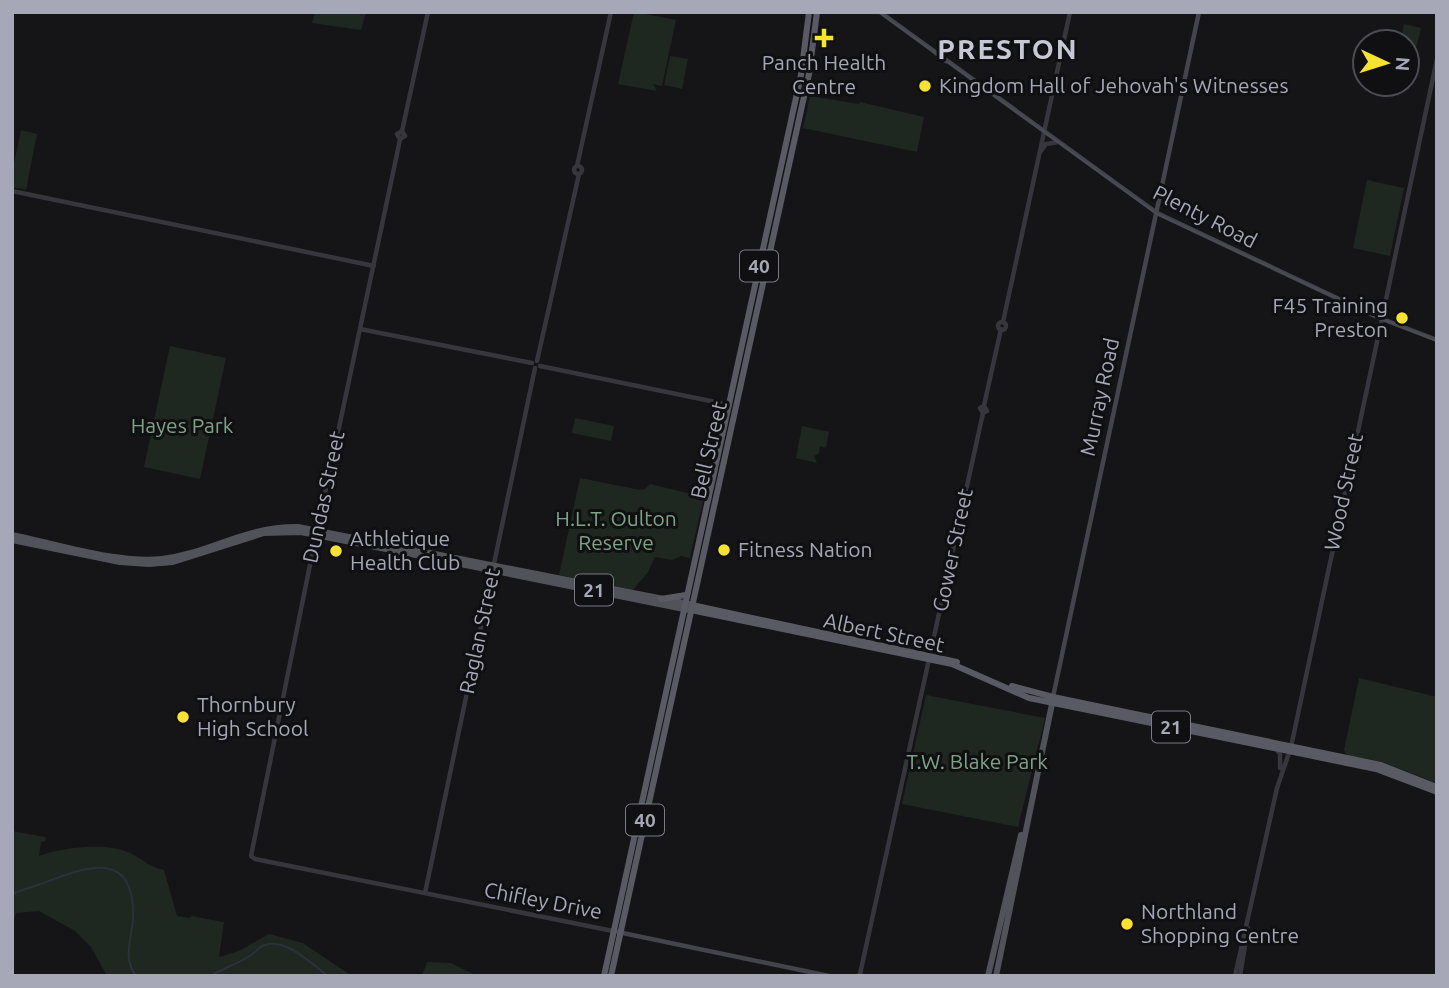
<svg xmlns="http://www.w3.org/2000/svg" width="1449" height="988" viewBox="0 0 1449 988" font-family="Ubuntu,sans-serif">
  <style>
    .green { fill: #1f2721 }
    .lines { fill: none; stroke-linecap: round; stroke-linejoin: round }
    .stream { stroke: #2b303b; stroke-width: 2 }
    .tertiary { stroke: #36363c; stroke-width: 4.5 }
    .secondary { stroke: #44444c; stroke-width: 4.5 }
    .primary { stroke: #52525b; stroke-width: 6 }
    .trunk { stroke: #5a5a64; stroke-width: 6 }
    .tram { stroke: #4b4b53; stroke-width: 2 }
    .poi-dot { fill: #f7e32c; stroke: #101012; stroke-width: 2.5 }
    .labels { text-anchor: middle; stroke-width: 6; stroke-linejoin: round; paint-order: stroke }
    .shield { fill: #101012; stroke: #797a86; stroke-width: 2 }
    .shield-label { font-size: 19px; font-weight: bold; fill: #a6a7b7 }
    .poi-label { font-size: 21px; fill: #a6a7b7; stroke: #101012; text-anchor: start }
    .street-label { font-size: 21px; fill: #a6a7b7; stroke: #101012 }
    .park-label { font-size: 21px; fill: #7da388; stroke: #101012 }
    .district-label { font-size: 28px; font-weight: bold; letter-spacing: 2px; fill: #c7c8d3; stroke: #101012 }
  </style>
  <rect width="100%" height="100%" fill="#151517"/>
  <path class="green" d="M315 12H366L361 30 312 23Z
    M634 12 676 20 662 86 653 84 657 91 618 84Z
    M1404 24 1421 28 1415 52 1407 50V42H1400Z
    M670 56 688 59 682 89 664 85Z
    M810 96 859 104 860 102 924 117 917 152 803 128Z
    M21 130 37 134 26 190 12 187V173Z
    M1367 180 1404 188 1390 256 1353 248Z
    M170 346 226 358 200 479 144 467Z
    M575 418 614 426 611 441 572 433Z
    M802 426 829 432 826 448 820 446 819 453 814 456 817 463 796 458Z
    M580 478 640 490 645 489 650 484 704 497 690 558 681 556 672 560 655 557 648 572 633 590 559 575Z
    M1359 678 1437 697V783L1383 762 1347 755 1344 750Z
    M926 695 1045 718 1018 827 902 804Z
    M12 831 46 837 45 841 41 842 39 856C63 847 107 842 130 853 143 859 149 867 164 870L177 916 190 918 191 916 224 922 219 957 239 951 269 934 303 943 352 976H107L91 947 75 931 39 911 16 913 12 926Z
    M427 962 451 963 477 976H422Z"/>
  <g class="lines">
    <path class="stream" d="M12 894C21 890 29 888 38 885 81 869 136 844 133 919 132 940 122 957 136 976
      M211 976C223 968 242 962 251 955 256 952 258 947 265 945 286 938 312 964 328 976"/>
    <path class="tertiary" d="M402 131 428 12
      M400 139 405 136 402 131 397 134 400 139 397 154 312 555 251 856 255 859 613 931
      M1041 151 1046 144 1058 142
      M577 166 611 12
      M574 170a4 4 0 1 1 8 0a4 4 0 1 1-8 0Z
      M12 191 374 266
      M1003 322 1070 12
      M998 326a4 4 0 1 1 8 0a4 4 0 1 1-8 0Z
      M360 329 532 363
      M537 361 579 174
      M540 366 730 405
      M984 406 980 408 983 413 987 411 984 406 985 401 1001 329
      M1277 750 1280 754V768
      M425 893 535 368
      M860 974 983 413
      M1235 976 1277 788 1291 747 1437 59
      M1240 976 1248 928"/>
    <path class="secondary" d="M880 12 1157 213 1377 317 1437 340
      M931 49 946 61
      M1053 697 1199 12
      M618 932 829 976
      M856 976H863"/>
    <path class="primary" d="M12 535C57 544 117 564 162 559 211 553 245 526 298 527L689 604
      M12 540 120 562 149 564 173 562 264 533 301 532 689 610
      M988 976 1021 835
      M996 976 1053 699"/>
    <path class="trunk" d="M661 599 686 595
      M692 605 957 662
      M691 610 952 664 1029 698 1376 769 1437 792
      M1012 686 1053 697 1381 765 1437 787
      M604 976 801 75 809 12
      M611 976 809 74 817 12"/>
    <path class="tram" d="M879 12 1157 214 1377 317 1437 341"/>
  </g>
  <g class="poi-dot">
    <path d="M820.5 27.5h7v7h7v7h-7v7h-7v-7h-7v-7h7z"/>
    <circle cx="925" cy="86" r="7"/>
    <circle cx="1402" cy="318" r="7"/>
    <circle cx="724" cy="550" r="7"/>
    <circle cx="336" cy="551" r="7"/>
    <circle cx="183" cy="717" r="7"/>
    <circle cx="1127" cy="924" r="7"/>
  </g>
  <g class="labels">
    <g class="shield">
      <rect x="740" y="250.5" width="38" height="31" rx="5"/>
      <rect x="575" y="574.5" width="38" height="31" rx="5"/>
      <rect x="1152" y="711.5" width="38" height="31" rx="5"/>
      <rect x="626" y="804.5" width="38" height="31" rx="5"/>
    </g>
    <g class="shield-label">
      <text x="759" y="273">40</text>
      <text x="594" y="597">21</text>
      <text x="1171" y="734">21</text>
      <text x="645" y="827">40</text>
    </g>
    <g class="poi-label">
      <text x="824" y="70" text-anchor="middle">Panch Health<tspan x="824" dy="24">Centre</tspan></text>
      <text x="939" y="93">Kingdom Hall of Jehovah's Witnesses</text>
      <text x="1388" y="313" text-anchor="end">F45 Training<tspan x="1388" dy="24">Preston</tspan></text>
      <text x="350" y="546">Athletique<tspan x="350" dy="24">Health Club</tspan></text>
      <text x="738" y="557">Fitness Nation</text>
      <text x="197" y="712">Thornbury<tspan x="197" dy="24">High School</tspan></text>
      <text x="1141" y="919">Northland<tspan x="1141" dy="24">Shopping Centre</tspan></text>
    </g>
    <g class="street-label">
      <text transform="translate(1205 217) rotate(27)" y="7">Plenty Road</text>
      <text transform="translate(1100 397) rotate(-78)" y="7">Murray Road</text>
      <text transform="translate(709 450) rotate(-77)" y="7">Bell Street</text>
      <text transform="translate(1344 492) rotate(-78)" y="7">Wood Street</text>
      <text transform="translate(324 497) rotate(-78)" y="7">Dundas Street</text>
      <text transform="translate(953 550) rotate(-78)" y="7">Gower Street</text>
      <text transform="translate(480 631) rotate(-78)" y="7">Raglan Street</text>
      <text transform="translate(884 633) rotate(12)" y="7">Albert Street</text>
      <text transform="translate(543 901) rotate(11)" y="7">Chifley Drive</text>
    </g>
    <g class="park-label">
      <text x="182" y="433">Hayes Park</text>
      <text x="616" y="526">H.L.T. Oulton<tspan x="616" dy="24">Reserve</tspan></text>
      <text x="977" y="769">T.W. Blake Park</text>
    </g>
    <g class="district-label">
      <text x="1008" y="59">PRESTON</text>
    </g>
  </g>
  <rect width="1449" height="988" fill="none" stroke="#a6a7b7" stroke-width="28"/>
  <g transform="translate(1386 63) rotate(94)"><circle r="33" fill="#101012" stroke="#4c4c54" stroke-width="2"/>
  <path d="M0-5L12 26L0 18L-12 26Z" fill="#f7e32c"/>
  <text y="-10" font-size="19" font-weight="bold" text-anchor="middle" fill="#a6a7b7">N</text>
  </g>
</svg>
